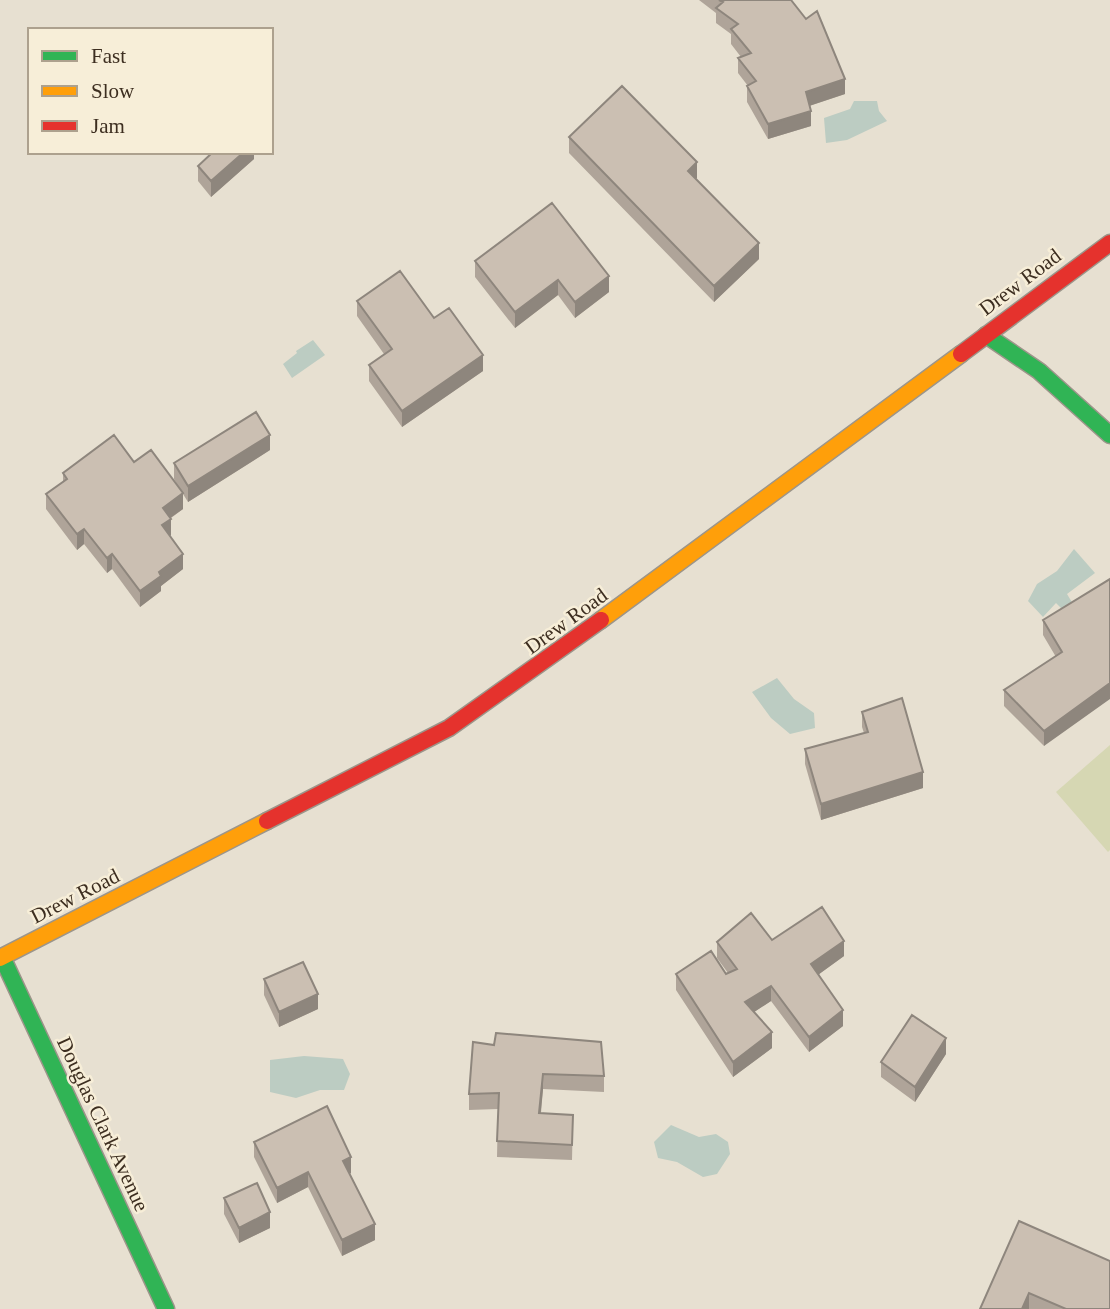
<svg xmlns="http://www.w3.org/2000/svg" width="1110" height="1309" viewBox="0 0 1110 1309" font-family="Georgia,serif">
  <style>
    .green { fill: #d6d7b3 }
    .water { fill: #bcccc2 }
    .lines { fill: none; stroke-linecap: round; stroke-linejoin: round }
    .fast-casing { stroke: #9c958a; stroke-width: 19 }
    .slow-casing { stroke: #9c958a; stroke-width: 19 }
    .jam-casing { stroke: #9c958a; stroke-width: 19 }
    .fast { stroke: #30b455; stroke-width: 16 }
    .slow { stroke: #ff9f0a; stroke-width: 16 }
    .jam { stroke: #e5322d; stroke-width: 16 }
    .wall { fill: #afa499 }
    .shaded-wall { fill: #8e867d }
    .building { fill: #cbbfb2; stroke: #8e867d; stroke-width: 2 }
    .labels { text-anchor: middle; stroke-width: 5; stroke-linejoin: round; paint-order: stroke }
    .street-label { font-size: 21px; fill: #3d2e20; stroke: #f7eed8 }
  </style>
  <rect width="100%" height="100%" fill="#e7e0d1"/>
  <path class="green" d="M1110 745V850L1108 852 1056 792Z"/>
  <path class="water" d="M854 101H877L879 111 887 121 847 140 826 143 824 118 850 109Z
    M313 340 325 355 292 378 283 364 297 353 296 351Z
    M1074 549 1095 573 1067 594 1073 604 1064 611 1056 603 1043 617 1028 601 1037 584 1057 571Z
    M777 678 794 699 814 713 815 728 790 734 771 718 752 692Z
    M304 1056 343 1059 350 1074 344 1090H320L296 1098 270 1092V1060Z
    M671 1125 699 1137 716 1134 728 1142 730 1154 717 1174 703 1177 677 1162 658 1158 654 1142Z"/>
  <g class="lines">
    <g class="fast-casing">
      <path id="fast" d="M986 335 1039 371 1110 435
        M2 957 166 1309"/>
    </g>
    <g class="slow-casing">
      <path id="slow" d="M601 620 961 354
        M0 958 267 821"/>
    </g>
    <g class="jam-casing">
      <path id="jam" d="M961 354 1110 243
        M267 821 449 728 601 620"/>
    </g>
    <use href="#fast" class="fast"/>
    <use href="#slow" class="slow"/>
    <use href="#jam" class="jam"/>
  </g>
  <path class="wall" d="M699 0H791L845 94 809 106 811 126 768 139 747 102V86H748L738 73V58L741 57 731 44V34L716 23V13Z
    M569 137 697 178H696L759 259 714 302 569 153Z
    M254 152V159L211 197 198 181V166Z
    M475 261 609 292 575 318 558 295 515 328 475 277Z
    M357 301 434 318 483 371 402 427 369 381V365L384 354 357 316Z
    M270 450 188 502 183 494V509L171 518V535L170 536 183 569 161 586V591L140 607 112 569 107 573 84 544 77 550 46 509V494L63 482V473L134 462 179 488 174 479V463Z
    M1110 579 1044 746 1004 706V690L1056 657 1043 635V620Z
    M862 712 923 788 821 820 805 764V749L864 733 862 727Z
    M772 940 844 956 819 974 843 1026 809 1052 771 1001 754 1012 772 1048 733 1077 676 990V974H726L728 973 717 958V942Z
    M264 979 318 1009 279 1027 264 995Z
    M473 1042 604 1076V1092L543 1089 541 1113 573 1115 572 1160 497 1157 498 1109 469 1110V1094Z
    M946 1054 915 1102 881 1077V1062Z
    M254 1142 351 1173 349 1174 375 1240 342 1256 308 1187 277 1203 254 1157Z
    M224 1198 270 1228 239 1243 224 1214Z
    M1110 1261V1309H980Z"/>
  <path class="shaded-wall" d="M845 79V94L806 107V92Z
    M811 111V126L768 139V124Z
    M244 152H254V159L211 197V181Z
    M697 162V178L688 186V171Z
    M759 243V259L714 302V286Z
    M609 276V292L575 318V302Z
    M558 280V295L515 328V312Z
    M483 355V371L402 427V411Z
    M270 435V450L188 502V486Z
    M183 493V509L163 523V508Z
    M171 519V535L162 541V525Z
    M84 529V544L77 550V534Z
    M112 554V569L107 573V558Z
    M183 554V569L161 586V591L140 607V591L159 572Z
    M1110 683V699L1044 746V731Z
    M923 772V788L821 820V804Z
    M844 941V956L811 980V964Z
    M771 986V1001L745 1018V1002Z
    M318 994V1009L279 1027V1012Z
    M843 1010V1026L809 1052V1037Z
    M772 1032V1048L733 1077V1062Z
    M946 1038V1054L915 1102V1087Z
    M543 1074V1089L539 1129V1113Z
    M351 1157V1173L343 1177V1161Z
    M308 1172V1187L277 1203V1188Z
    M270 1212V1228L239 1243V1228Z
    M375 1224V1240L342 1256V1240Z
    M1029 1293V1309H1022Z"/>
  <path class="building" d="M719 0H791L806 19 817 11 845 79 806 92 811 111 768 124 747 86 756 81 738 58 751 53 731 29 738 24 716 8 723 2Z
    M622 86 697 162 688 171 759 243 714 286 569 137Z
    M213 152H244L211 181 198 166Z
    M552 203 609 276 575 302 558 280 515 312 475 261Z
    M400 271 434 318 449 308 483 355 402 411 369 365 392 349 357 301Z
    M256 412 270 435 188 486 174 463Z
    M114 435 134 462 151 450 183 493 163 508 171 519 162 525 183 554 159 572 161 576 140 591 112 554 107 558 84 529 77 534 46 494 67 479 63 473Z
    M1110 579V683L1044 731 1004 690 1062 652 1043 620Z
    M902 698 923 772 821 804 805 749 868 732 862 712Z
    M822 907 844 941 811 964 843 1010 809 1037 771 986 745 1002 772 1032 733 1062 676 974 711 951 726 974 737 969 717 942 751 913 772 940Z
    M303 962 318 994 279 1012 264 979Z
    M912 1015 946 1038 915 1087 881 1062Z
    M496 1033 601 1042 604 1076 543 1074 539 1113 573 1115 572 1145 497 1141 499 1093 469 1094 473 1042 494 1045Z
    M327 1106 351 1157 343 1161 375 1224 342 1240 308 1172 277 1188 254 1142Z
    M257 1183 270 1212 239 1228 224 1198Z
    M1019 1221 1110 1261V1309H1066L1029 1293 1022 1309H980Z"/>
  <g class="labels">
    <g class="street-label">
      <text transform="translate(1020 282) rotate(-37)" y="7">Drew Road</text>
      <text transform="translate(566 621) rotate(-36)" y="7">Drew Road</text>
      <text transform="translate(75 896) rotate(-27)" y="7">Drew Road</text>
      <text transform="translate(103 1124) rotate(65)" y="7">Douglas Clark Avenue</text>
    </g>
  </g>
  <rect x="28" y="28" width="245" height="126" fill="#f7eed8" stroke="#ada18e" stroke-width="2"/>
  <rect x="42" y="51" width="35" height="10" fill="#30b455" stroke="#ada18e" stroke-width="2"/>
  <text x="91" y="63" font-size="21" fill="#3d2e20">Fast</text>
  <rect x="42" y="86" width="35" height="10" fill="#ff9f0a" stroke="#ada18e" stroke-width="2"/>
  <text x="91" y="98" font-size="21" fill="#3d2e20">Slow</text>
  <rect x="42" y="121" width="35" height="10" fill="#e5322d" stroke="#ada18e" stroke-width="2"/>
  <text x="91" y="133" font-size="21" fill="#3d2e20">Jam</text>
</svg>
